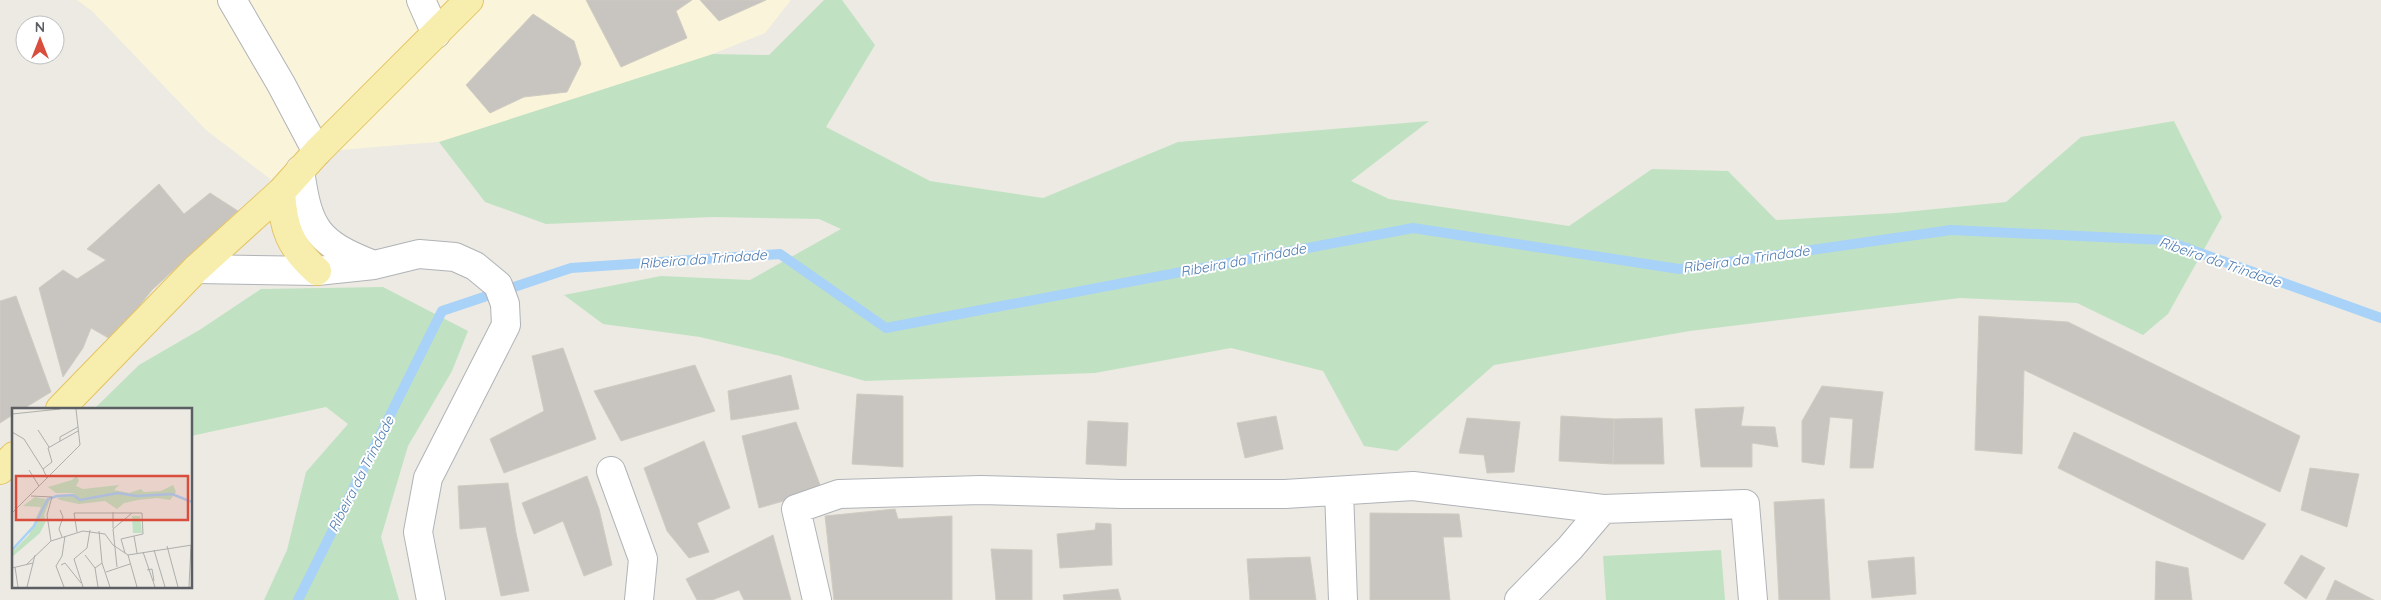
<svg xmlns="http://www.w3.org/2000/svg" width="2381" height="600" viewBox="0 0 2381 600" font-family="Quicksand,sans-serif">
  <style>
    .commercial { fill: #faf4da }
    .green { fill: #c1e2c2 }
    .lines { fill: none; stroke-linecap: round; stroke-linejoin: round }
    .stream { stroke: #a8d2f7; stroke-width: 10 }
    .building { fill: #c8c5c0; stroke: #d0ccc2 }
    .minor-casing { stroke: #b0b3b7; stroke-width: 30 }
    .major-casing { stroke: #e4c464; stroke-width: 30 }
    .minor { stroke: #fff; stroke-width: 28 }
    .major { stroke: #f7edad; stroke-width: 28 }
    .labels { text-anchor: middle; stroke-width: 4; stroke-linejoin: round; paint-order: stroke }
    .water-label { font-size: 14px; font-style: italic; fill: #4b79af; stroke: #fff }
    .inset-river { fill: none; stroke: #a8d2f7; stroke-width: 2.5 }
    .inset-road { fill: none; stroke: #aeaeab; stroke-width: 1 }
    .view { fill: #d84d3c; fill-opacity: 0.15; stroke: #d84d3c; stroke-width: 2.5 }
    .inset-edge { fill: none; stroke: #5b5e62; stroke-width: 2.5 }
  </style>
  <rect width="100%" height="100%" fill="#eceae3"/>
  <path class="commercial" d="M77 0H791L765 33 508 136 317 152 283 189 206 130 92 11Z"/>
  <path class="green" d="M824 0H842L875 45 826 127 930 181 1043 198 1178 142 1429 121 1351 181 1389 199 1569 226 1652 169 1728 171 1776 220 1895 213 2006 202 2081 137 2174 121 2222 217 2168 314 2143 335 2077 303 1960 298 1690 331 1494 365 1397 451 1364 446 1323 371 1231 348 1095 373 865 381 780 356 700 337 603 324 564 295 661 276 750 280 841 229 819 219 713 217 546 224 485 202 439 142 713 54 769 55Z
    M383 287 468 331 452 371 408 446 381 537 399 600H264L287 550 306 472 348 424 326 407 191 436V409H94L139 365 201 329 261 289Z
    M1721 550 1725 600H1606L1603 556Z"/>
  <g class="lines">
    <path class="stream" d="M298 600 442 311 571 268 780 254 886 328 1413 228 1679 269 1951 230 2164 240 2381 318"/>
  </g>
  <path class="building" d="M586 0H692L676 11 687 38 621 67Z
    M700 0H766L719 21Z
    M533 14 574 41 581 64 567 92 524 97 490 113 466 85Z
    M159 184 184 214 210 193 238 211 152 290 112 340 91 328 83 348 63 377 39 288 63 270 77 279 106 260 87 249Z
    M16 296 51 392 23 409H14V414L0 423V301Z
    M1979 316 2068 322 2300 436 2280 492 2024 370 2022 454 1975 450Z
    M563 348 596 439 504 473 490 439 544 411 532 356Z
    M695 365 715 411 621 441 594 391Z
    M791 375 799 409 731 420 728 391Z
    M1822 386 1883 392 1873 468H1850L1853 419 1830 417 1824 465 1802 462V421Z
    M857 394 903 396V467L852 464Z
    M1744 407 1741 426 1775 427 1778 447 1752 443V467H1701L1695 409Z
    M1276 416 1283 449 1245 458 1237 423Z
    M1561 416 1614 419 1613 464 1559 461Z
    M1467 418 1520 422 1514 472 1487 473 1484 455 1459 453Z
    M1662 418 1664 464H1613L1614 419Z
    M1088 421 1128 423 1126 466 1086 464Z
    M796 422 822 490 759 508 742 436Z
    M2074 432 2266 524 2243 560 2058 468Z
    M704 441 730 508 697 523 709 552 689 558 667 531 644 468Z
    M2310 468 2359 474 2347 527 2301 510Z
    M587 476 599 509 612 565 584 576 563 521 534 534 522 503Z
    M508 483 516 533 529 591 501 596 486 527 460 529 458 486Z
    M1824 499 1830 600H1779L1774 502Z
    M895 509 898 519 952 516V600H834L825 516Z
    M1370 513 1459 514 1462 537H1443L1450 600H1370Z
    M1096 523 1111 524 1112 565 1060 568 1057 534 1095 530Z
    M773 535 791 600H744L739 590 712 600H697L686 579Z
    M991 549 1032 550V600H996Z
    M2301 555 2325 568 2306 599 2284 583Z
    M1310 557 1316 600H1250L1247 559Z
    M1914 557 1916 594 1872 598 1868 561Z
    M2156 561 2188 568 2192 600H2155Z
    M2335 580 2374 600H2326Z
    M1118 589 1121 600H1064L1063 595Z"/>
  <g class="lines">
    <g class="minor-casing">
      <path id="minor" d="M232 0 281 84 317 152
        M421 0 436 34
        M300 170C308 229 317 243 374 265
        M196 269 317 271 374 265 419 254 455 257 475 266 498 285 505 304 506 325 428 478 418 532 431 600
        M611 471 643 559 639 600
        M1339 491 1343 600
        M817 600 796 509 839 494 981 490 1122 494H1285L1413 486 1603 509
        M1519 600 1570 548 1603 509 1745 504 1753 600"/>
    </g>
    <g class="major-casing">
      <path id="major" d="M281 192C283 228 290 247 317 271
        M60 409 196 269 281 192 317 152 469 0
        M0 470 14 456"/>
    </g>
    <use href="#minor" class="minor"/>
    <use href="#major" class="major"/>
  </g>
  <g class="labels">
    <g class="water-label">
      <text transform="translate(703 259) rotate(-4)" y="5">Ribeira da Trindade</text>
      <text transform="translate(1746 259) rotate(-8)" y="5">Ribeira da Trindade</text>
      <text transform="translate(1243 260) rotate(-11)" y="5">Ribeira da Trindade</text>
      <text transform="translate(2220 262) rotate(19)" y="5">Ribeira da Trindade</text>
      <text transform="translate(361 474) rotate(-63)" y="5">Ribeira da Trindade</text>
    </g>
  </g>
  <g transform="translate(12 408)">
    <rect width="180" height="180" fill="#eceae3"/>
    <path d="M64 68 67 72 64 78 71 81 107 77 102 82 117 85 129 81 132 84 149 83 161 77 164 84 158 92 145 90 126 92 112 95 105 101 93 93 67 96 48 92 45 90 64 85H44L36 79 60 72ZM23 89 38 92 32 107 34 113 28 125 0 149V144L17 127 29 99 11 98ZM120 108H128L130 125H121Z" fill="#c1e2c2"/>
    <path class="inset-river" d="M0 142 22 118 36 91 45 88 61 87 68 92 106 85 125 88 160 86 180 94"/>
    <path class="inset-road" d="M0 6 48 1M26 22 37 39M0 24 12 31 31 61M48 33V29L66 19M17 62 27 78M35 70 31 61 40 54 36 40 66 23M19 88 40 89 35 107 39 133M48 102 51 109 47 121 50 129M101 104V120M0 105 68 37 64 1M65 124 62 105H120M155 138 166 179M142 142 153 179M131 144 143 179M113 145 109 131 122 128M73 147 83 160M116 147 125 179M90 155 98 179M14 157 39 133 71 123 93 126 101 137 116 147 180 137M49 157 53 155 69 175M3 159 6 179M105 159 101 121 120 105H130L131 126 122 128 125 145M0 160 21 155 23 147M135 162 140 161 142 173M94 164 118 156M15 179 21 155M52 179 44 158 50 148 53 128M71 179 62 151 75 140 78 122M86 179 83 160 90 155 87 123M177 179 179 137"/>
    <path class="view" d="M4 68H176V112H4Z"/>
    <rect width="180" height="180" class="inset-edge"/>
  </g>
  <g transform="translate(40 40)"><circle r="24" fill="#ffffff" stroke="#bdbfc0"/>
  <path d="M0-4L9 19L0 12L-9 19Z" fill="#d84d3c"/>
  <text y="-8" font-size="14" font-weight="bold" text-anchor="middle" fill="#5b5e62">N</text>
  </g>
</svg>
